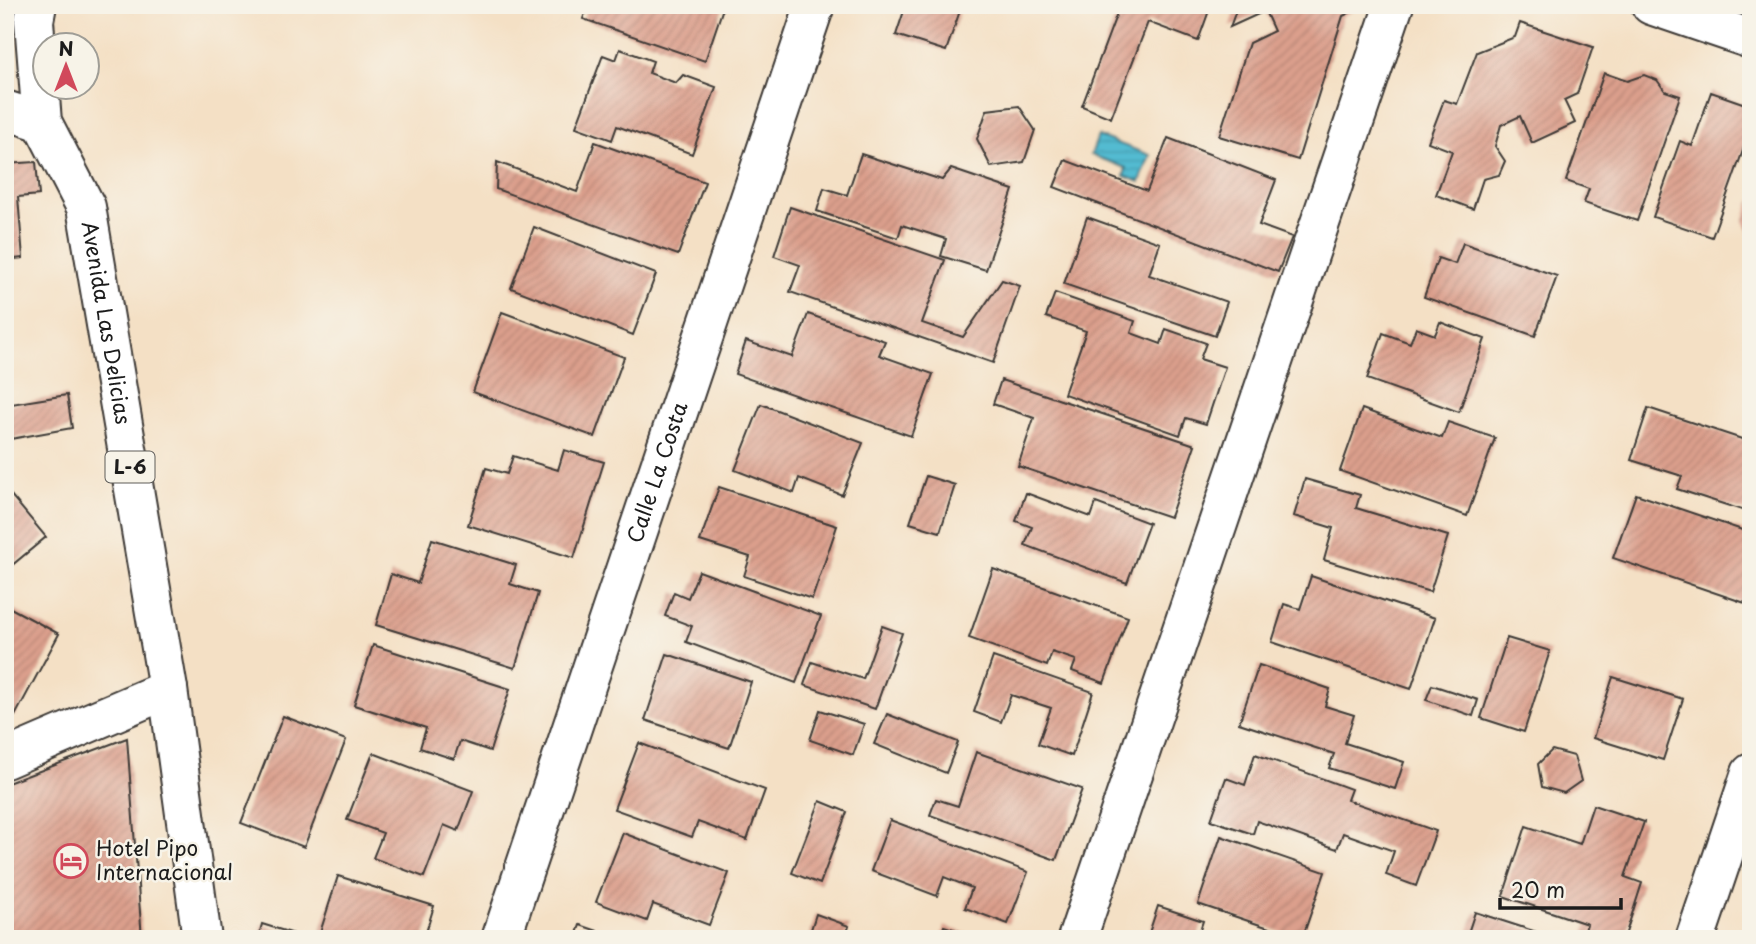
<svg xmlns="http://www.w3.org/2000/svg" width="1756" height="944" viewBox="0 0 1756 944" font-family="'Playpen Sans',sans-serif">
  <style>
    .water { fill: url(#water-rules); stroke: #386c76; stroke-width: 2 }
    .building { fill: url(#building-hatch) }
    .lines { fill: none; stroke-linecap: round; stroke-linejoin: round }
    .minor-casing { stroke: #3c3935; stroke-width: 42 }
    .primary-casing { stroke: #3c3935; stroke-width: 42 }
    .minor { stroke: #fff; stroke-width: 38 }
    .primary { stroke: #fff; stroke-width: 38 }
    .labels { text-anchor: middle; stroke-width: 5; stroke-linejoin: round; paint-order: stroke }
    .shield { fill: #f7f3e8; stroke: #5e5c59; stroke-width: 2 }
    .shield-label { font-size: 19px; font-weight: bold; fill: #1c1c1c }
    .street-label { font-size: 21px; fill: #1c1c1c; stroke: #f7f3e8 }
    .poi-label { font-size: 21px; fill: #1c1c1c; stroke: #f7f3e8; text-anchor: start }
  </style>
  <defs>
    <pattern id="water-rules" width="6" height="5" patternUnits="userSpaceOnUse" patternTransform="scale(1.75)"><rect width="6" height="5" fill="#53bbd1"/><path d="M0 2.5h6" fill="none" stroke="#48a0b3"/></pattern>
    <pattern id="building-hatch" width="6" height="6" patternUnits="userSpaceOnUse" patternTransform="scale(1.75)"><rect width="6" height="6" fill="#db9f8c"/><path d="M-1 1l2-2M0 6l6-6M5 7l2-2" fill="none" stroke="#bb8878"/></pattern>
  </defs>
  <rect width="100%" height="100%" fill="#f7f3e8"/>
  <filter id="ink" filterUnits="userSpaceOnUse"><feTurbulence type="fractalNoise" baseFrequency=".0143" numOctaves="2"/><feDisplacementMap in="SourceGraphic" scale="14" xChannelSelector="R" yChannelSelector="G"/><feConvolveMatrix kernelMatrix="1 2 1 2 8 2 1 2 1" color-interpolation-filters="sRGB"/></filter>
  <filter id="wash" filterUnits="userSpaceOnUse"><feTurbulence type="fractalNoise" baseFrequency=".00686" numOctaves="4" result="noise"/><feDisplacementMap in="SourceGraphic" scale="28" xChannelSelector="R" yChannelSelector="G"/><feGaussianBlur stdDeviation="1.57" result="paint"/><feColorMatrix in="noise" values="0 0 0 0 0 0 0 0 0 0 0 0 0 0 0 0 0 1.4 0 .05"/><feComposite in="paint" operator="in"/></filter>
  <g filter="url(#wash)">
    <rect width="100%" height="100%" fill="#f4e0c5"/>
    <path class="water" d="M1098 136 1150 155 1140 182 1124 176 1126 168 1091 155Z"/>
    <g id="blocks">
      <path class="building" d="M588 5H724L705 61 583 19Z
        M906 5H962L946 51 896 35Z
        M1120 5H1211L1198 41 1148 22 1111 118 1082 106Z
        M1238 5H1365L1343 16 1298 160 1219 136 1249 43 1274 31 1265 11 1230 27Z
        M1520 23 1593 47 1577 94 1564 100 1575 123 1532 143 1520 116 1501 125 1495 146 1505 161 1499 175 1483 179 1473 209 1436 195 1452 151 1428 142 1444 100 1457 104 1477 52 1515 37Z
        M620 49 653 61 649 73 676 83 683 75 716 87 692 154 617 126 612 140 576 127 603 55 616 60Z
        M1604 73 1627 81 1644 75 1657 80 1665 91 1680 96 1637 221 1584 203 1589 189 1566 181Z
        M1711 92 1751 106V128L1712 237 1653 217 1680 141 1692 146Z
        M1019 106 1035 130 1024 162 991 167 977 139 987 110Z
        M1168 138 1276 180 1259 225 1292 237 1278 272 1054 187 1065 160 1147 191Z
        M595 142 705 182 678 255 496 189 497 162 577 192Z
        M861 154 942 180 951 169 1013 190 986 270 941 256 946 239 902 225 898 238 817 211 824 188 847 195Z
        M36 162 39 195 18 197 23 258 5 260V164Z
        M1751 199V238L1743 221Z
        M790 207 945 260 922 323 963 337 1002 280 1020 286 993 363 790 292 800 265 774 256Z
        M1087 217 1160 243 1149 275 1227 302 1215 336 1064 284Z
        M534 227 656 274 633 335 511 288Z
        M1463 243 1557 276 1535 336 1424 297 1438 258 1455 264Z
        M1055 293 1135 321 1131 333 1161 344 1166 329 1206 343 1200 359 1225 367 1206 424 1186 418 1180 435 1064 394 1086 331 1046 317Z
        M502 312 624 357 595 437 473 392Z
        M808 314 885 341 879 355 933 374 911 436 735 374 746 341 792 357Z
        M1440 322 1485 339 1459 412 1367 379 1383 333 1410 343 1416 328 1435 335Z
        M1001 380 1195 445 1170 517 1018 466 1034 418 993 404Z
        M67 395 72 428 5 440V405Z
        M761 404 863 443 842 495 799 478 794 493 735 470Z
        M1648 408 1751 442V492L1745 511 1677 489 1682 476 1631 460Z
        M1362 409 1442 438 1448 422 1495 438 1467 516 1340 471Z
        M564 450 604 462 574 558 468 525 486 468 507 474 513 456 558 470Z
        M926 476 955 485 940 532 910 523Z
        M1305 479 1360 495 1356 508 1448 536 1430 592 1324 560 1333 528 1294 516Z
        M719 487 837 526 812 599 744 576 750 557 700 541Z
        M5 488 46 537 5 571Z
        M1026 493 1091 517 1096 503 1149 523 1127 583 1025 545 1032 527 1016 521Z
        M1636 494 1751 533V556L1747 567 1751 568V605L1613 558Z
        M432 539 516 565 510 584 538 593 515 668 376 625 391 574 418 583Z
        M993 569 1128 617 1104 683 1072 671 1076 660 1052 652 1047 666 969 638Z
        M699 571 821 616 796 683 686 642 692 626 665 616 674 592 688 598Z
        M1311 576 1435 618 1411 689 1272 642 1284 604 1300 609Z
        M5 605 59 634 15 716 5 711Z
        M882 626 902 633 875 709 804 685 812 662 863 679Z
        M1507 638 1550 651 1524 732 1481 718Z
        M373 645 510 689 490 751 460 741 454 759 420 748 426 728 354 705Z
        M667 654 751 682 729 748 645 720Z
        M993 657 1093 692 1072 756 1038 744 1051 708 1011 695 1001 722 974 712Z
        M1259 665 1330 689 1325 706 1354 715 1345 743 1404 762 1395 789 1329 768 1334 754 1239 723Z
        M1613 677 1683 699 1663 760 1593 738Z
        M1432 685 1478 700 1473 716 1426 700Z
        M820 710 864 724 853 755 810 740Z
        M887 714 958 742 946 773 874 744Z
        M283 716 346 740 304 847 241 823Z
        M127 738 142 939H5V784Z
        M639 743 765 790 747 840 698 822 692 837 614 809Z
        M1552 750 1574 756 1581 781 1564 793 1542 787 1538 764Z
        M976 752 1082 789 1056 860 930 815 936 799 958 806Z
        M373 753 473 791 458 831 444 825 424 877 373 858 383 833 347 820Z
        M1255 754 1351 789 1347 800 1436 831 1416 886 1386 875 1394 851 1343 833 1337 849 1257 821 1253 834 1211 820 1226 778 1245 785Z
        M820 801 847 812 820 884 792 873Z
        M1593 805 1644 822 1625 877 1642 883 1624 939H1588L1583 937 1587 924 1503 896 1526 826 1580 844Z
        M890 820 1028 872 1008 924 965 908 972 888 944 877 937 896 871 871Z
        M623 833 729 873 709 925 653 904 647 921 596 902Z
        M1221 836 1325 872 1302 939 1198 904Z
        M338 876 434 906 424 939H318Z
        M1158 906 1203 921 1198 936 1205 939H1147Z
        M1475 912 1555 938V939H1466Z
        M816 914 849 926 845 939H808Z
        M262 924 307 938V939H258Z
        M580 925 618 938V939H575Z
        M944 926 981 938V939H940Z"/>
    </g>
  </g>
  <g filter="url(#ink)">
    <use href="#blocks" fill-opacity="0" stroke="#3c3935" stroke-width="2"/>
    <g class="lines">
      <g class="minor-casing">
        <g id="minor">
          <path d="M1651 5 1751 39"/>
          <path d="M5 110 42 122"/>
          <path d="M5 759 168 689"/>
          <path id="s1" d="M501 939 815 5"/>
          <path d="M1077 939 1394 5"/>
          <path d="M1695 939 1751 773"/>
        </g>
      </g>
      <g class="primary-casing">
        <g id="primary">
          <path id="s2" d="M37 5 34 21 42 122 86 207 168 689 202 939"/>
        </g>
      </g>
      <use href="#minor" class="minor"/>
      <use href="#primary" class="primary"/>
    </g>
  </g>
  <defs>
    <g id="hotel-ring" transform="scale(1.75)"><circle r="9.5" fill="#f7f3e8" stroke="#d1495b" stroke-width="1.5"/><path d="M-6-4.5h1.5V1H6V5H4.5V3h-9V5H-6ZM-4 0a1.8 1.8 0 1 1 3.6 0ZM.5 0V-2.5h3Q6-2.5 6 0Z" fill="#d1495b"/></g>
  </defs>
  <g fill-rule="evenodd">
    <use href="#hotel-ring" x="71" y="861"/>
  </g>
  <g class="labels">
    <rect class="shield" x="105.5" y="451.5" width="49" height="31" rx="5"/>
    <g class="shield-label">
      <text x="130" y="474">L-6</text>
    </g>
    <g class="street-label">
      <text dy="7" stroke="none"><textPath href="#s2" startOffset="331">Avenida Las Delicias</textPath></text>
      <text dy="7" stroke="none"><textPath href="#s1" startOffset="492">Calle La Costa</textPath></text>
    </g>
    <g class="poi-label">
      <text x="96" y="856">Hotel Pipo<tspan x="96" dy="24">Internacional</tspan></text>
    </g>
  </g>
  <rect width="1756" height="944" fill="none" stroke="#f7f3e8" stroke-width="28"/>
  <g transform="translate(66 66)"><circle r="33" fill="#f7f3e8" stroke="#9f9d96" stroke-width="2"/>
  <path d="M0-5L12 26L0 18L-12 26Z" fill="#d1495b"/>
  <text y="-10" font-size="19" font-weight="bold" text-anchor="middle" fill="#1c1c1c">N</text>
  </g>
  <path d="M1500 898v10h121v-10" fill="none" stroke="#1c1c1c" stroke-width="3.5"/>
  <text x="1511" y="898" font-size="21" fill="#1c1c1c" stroke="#f7f3e8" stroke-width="5" paint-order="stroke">20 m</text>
</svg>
